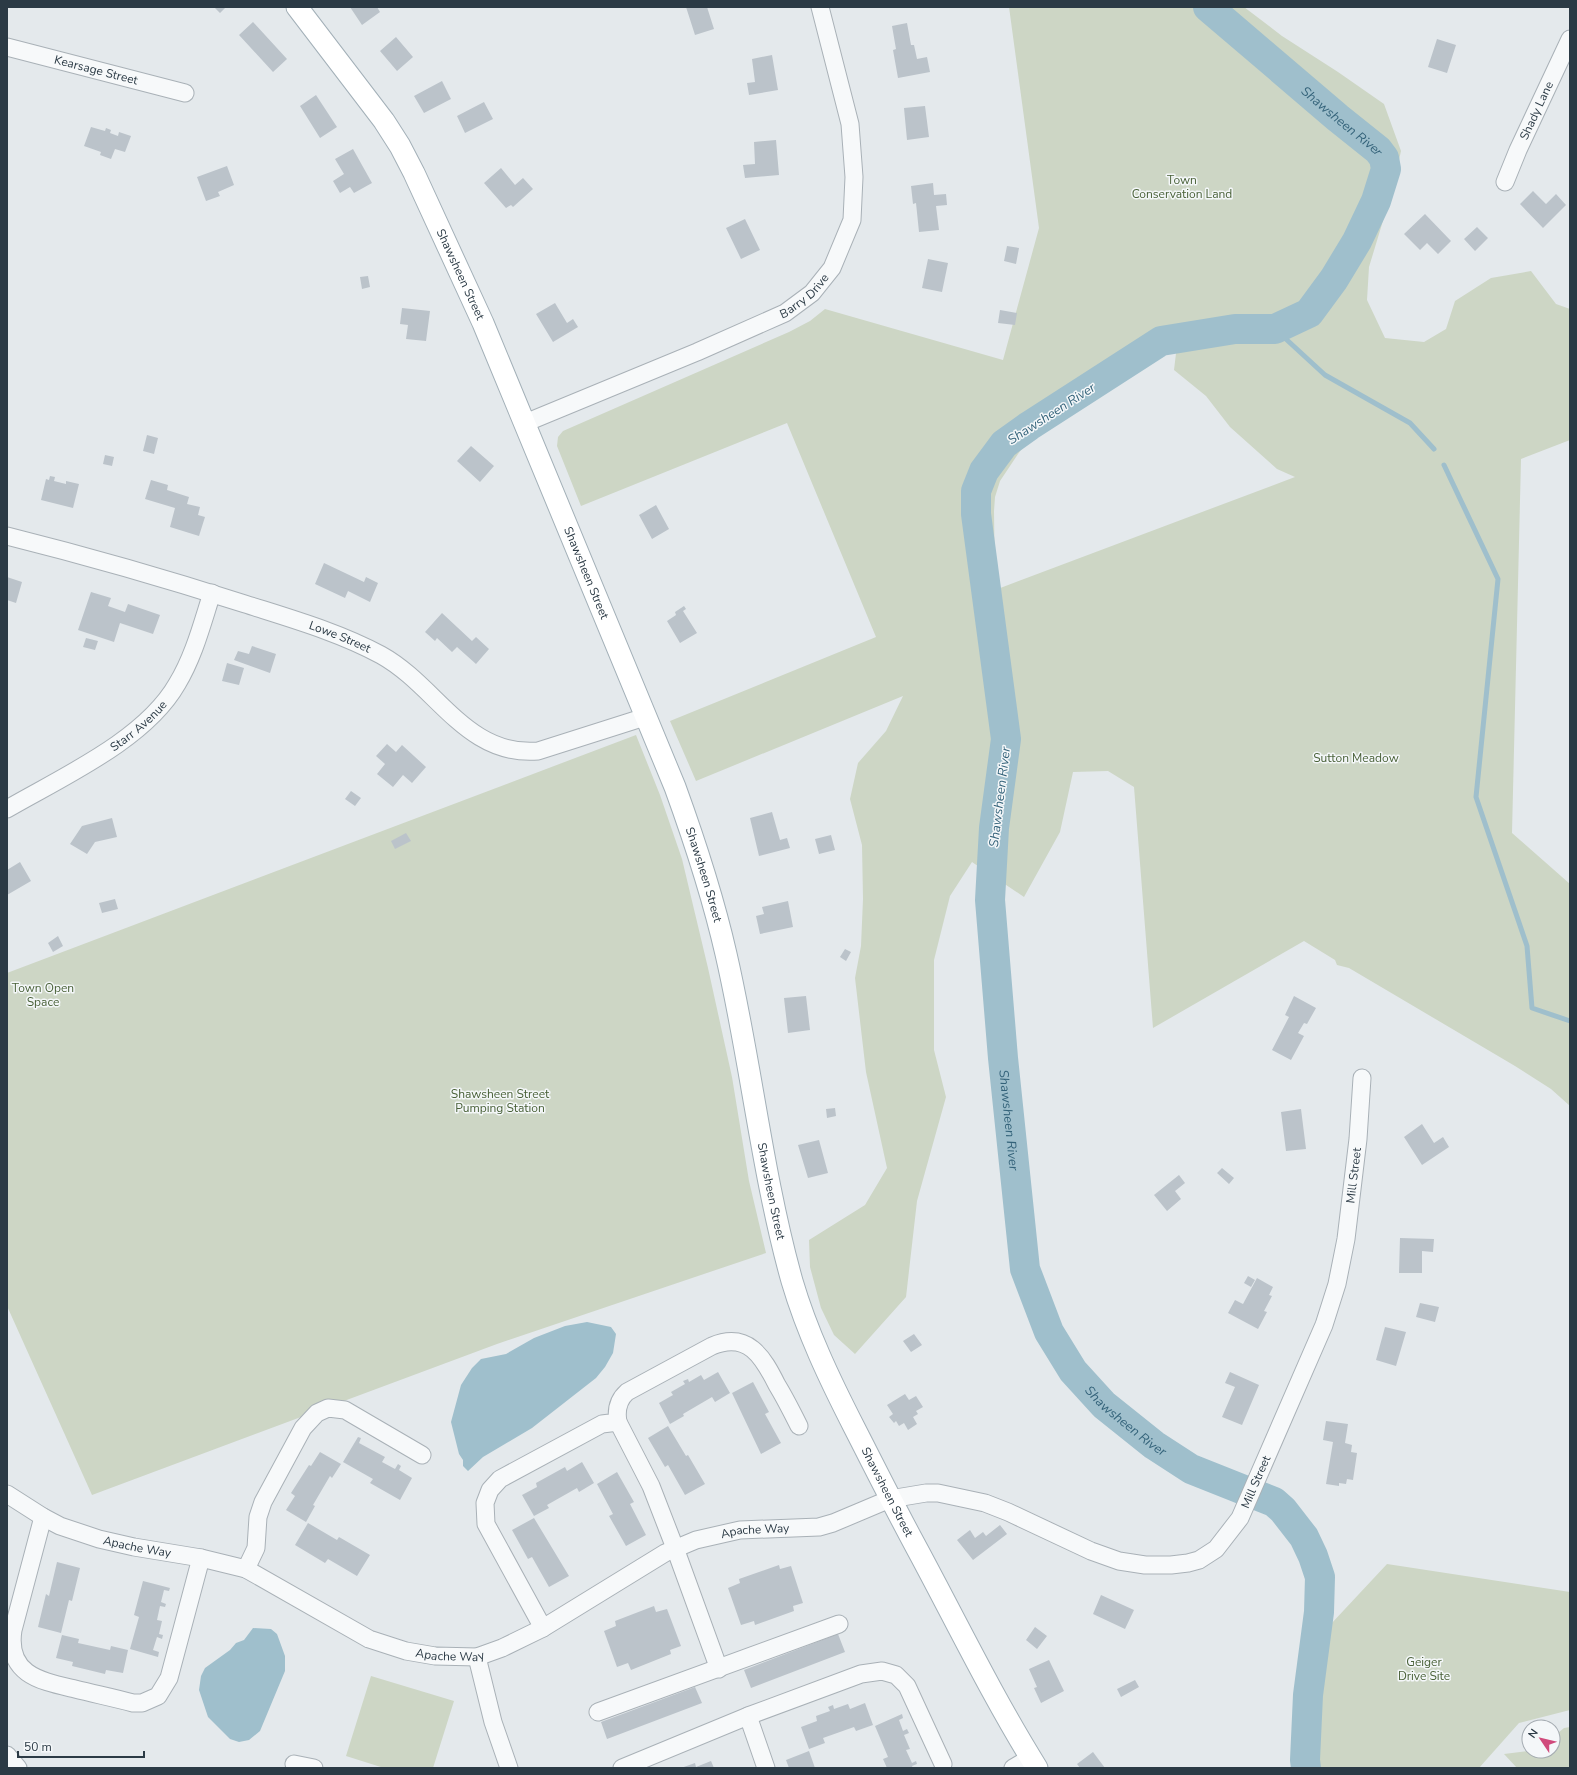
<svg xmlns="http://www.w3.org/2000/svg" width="1577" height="1775" viewBox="0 0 1577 1775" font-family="'Nunito Sans',sans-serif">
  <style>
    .green { fill: #cdd6c5; fill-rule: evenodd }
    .water { fill: #9fbfcc }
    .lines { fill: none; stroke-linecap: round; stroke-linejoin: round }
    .stream { stroke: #9fbfcc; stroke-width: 5 }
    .river { stroke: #9fbfcc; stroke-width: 30 }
    .building { fill: #bbc3ca }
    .minor-casing { stroke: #a9b1b7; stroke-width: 19 }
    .major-casing { stroke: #a3b0b8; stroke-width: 23 }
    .minor { stroke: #f7f9fa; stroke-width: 17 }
    .major { stroke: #fff; stroke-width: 21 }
    .labels { text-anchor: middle; stroke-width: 3; stroke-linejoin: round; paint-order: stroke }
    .street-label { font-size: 12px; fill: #2b3a45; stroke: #f4f7f9 }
    .park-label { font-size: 12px; fill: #496138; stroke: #f4f7f9 }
    .water-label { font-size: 13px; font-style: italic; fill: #34637a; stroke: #f4f7f9 }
  </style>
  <rect width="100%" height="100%" fill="#e4e9ec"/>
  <path class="green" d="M1009 7H1244L1282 36 1338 72 1384 104 1401 151 1392 191 1369 267 1367 300 1385 338 1424 342 1446 329 1455 301 1491 278 1531 271 1556 304 1570 309V440L1521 459 1512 833 1570 884V1106L1551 1089 1515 1066 1349 968 1337 965 1335 960 1304 941 1153 1028 1134 787 1108 771 1073 772 1060 832 1024 897 972 862 950 896 934 960V1050L946 1097 917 1201 906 1297 855 1354 834 1335 821 1308 810 1267 809 1240 865 1205 887 1168 866 1072 855 978 861 946 863 899 862 845 850 799 858 763 886 731 903 696 696 781 670 721 876 637 787 423 581 506 557 446 558 437 563 431 789 332 810 321 825 309 1003 360 1039 228ZM1178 337 1174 370 1206 396 1230 427 1277 469 1295 477 995 590 994 511 995 497 1000 481 1018 454 1046 416 1069 404 1140 348 1158 340Z
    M636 735 660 795 682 859 708 968 732 1077 749 1181 766 1253 497 1344 92 1495 7 1306V973Z
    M1387 1564 1570 1592V1710L1519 1723 1479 1768H1309L1306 1734 1316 1640Z
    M371 1676 454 1701 433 1768H384L346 1756Z
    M1570 1727V1768H1517L1504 1754 1529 1751H1553V1737L1564 1728Z"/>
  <path class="water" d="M587 1322 611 1327 616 1334 613 1353 605 1367 596 1378 532 1428 483 1457 468 1471 463 1466V1460L459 1454 451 1422 461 1385 472 1368 481 1359 506 1354 534 1338 565 1326Z
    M253 1628 271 1629 277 1634 285 1656V1671L260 1731 249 1740 239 1742 230 1739 208 1717 199 1690 201 1676 205 1668 230 1650 236 1643 244 1640Z"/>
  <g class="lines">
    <path class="stream" d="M1275 329 1325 375 1410 423 1434 449
      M1444 465 1498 579 1476 797 1527 946 1532 1008 1570 1021"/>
    <path class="river" id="s1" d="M1208 7 1338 118 1378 150 1384 158 1386 169 1376 201 1357 241 1334 279 1309 313 1275 329H1235L1161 341 1029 426 1004 444 984 471 976 491V514L1006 739 994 828 990 900 1003 1058 1025 1269 1049 1332 1073 1371 1104 1405 1154 1445 1191 1469 1274 1502 1283 1510 1304 1537 1313 1556 1320 1577 1319 1612 1308 1695 1305 1760 1306 1768"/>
  </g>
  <path class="building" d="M214 7H226L220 13Z
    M350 7H377L380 12 362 25Z
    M686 7H707L714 29 695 35Z
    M253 22 287 59 273 72 239 35Z
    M907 23 911 45H914L917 59 927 57 930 72 898 78 893 50 896 49 892 26Z
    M396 37 413 57 397 71 380 51Z
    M1437 39 1456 45 1447 73 1428 67Z
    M772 55 778 90 749 95 747 83 755 82 752 59Z
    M442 81 451 99 424 113 414 96Z
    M316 95 337 127 320 138 300 106Z
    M484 102 493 119 465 133 457 116Z
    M925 106 929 137 907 140 904 108Z
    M91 127 105 131 106 128 111 130 110 133 118 136 119 132 131 136 125 152 115 149 111 159 100 155 101 152 84 146Z
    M776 140 779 175 745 178 743 165 755 164 754 142Z
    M353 149 372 183 354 193 350 187 340 193 333 181 344 174 335 159Z
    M227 166 234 185 218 192 220 196 206 201 197 177Z
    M501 168 515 185 523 178 533 189 513 207 511 205 506 208 484 183Z
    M933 183 934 195 946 194 947 205 936 206 939 230 919 232 916 203 913 204 911 186Z
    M1533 191 1546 204 1556 194 1566 205 1543 228 1520 204Z
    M1425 214 1451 241 1438 254 1427 243 1420 250 1404 234Z
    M745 219 760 250 741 259 726 228Z
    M1477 227 1488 238 1475 251 1464 239Z
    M1007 246 1019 248 1016 264 1004 261Z
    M928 259 948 263 942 292 922 288Z
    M368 276 370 287 362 289 360 277Z
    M555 303 567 323 573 319 578 327 553 342 536 314Z
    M402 308 430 311 426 341 406 339 408 325 400 324Z
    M1000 310 1017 313 1015 325 998 323Z
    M147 435 158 438 154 454 143 451Z
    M471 446 494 466 480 482 457 461Z
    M105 455 114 457 112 466 103 464Z
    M50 476 55 477 54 481 66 484V481L79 484 73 508 41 500 46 479 49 480Z
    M151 480 168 485 167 490 189 497 187 504 200 507 198 515 205 517 199 536 170 527 175 508 145 499Z
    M656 505 669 529 652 539 639 515Z
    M324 563 364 582 366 577 378 583 370 602 348 591 345 598 315 584Z
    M7 577 22 582 16 603 7 600Z
    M91 592 111 598 108 606 125 612 128 604 160 615 153 634 120 623 114 642 78 630Z
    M684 606 686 609 683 611 697 633 680 643 667 621 676 615 675 612Z
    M442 613 472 641 476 637 489 649 476 664 457 647 452 652 437 638 435 641 425 632Z
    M86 638 98 641 95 650 83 647Z
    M252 646 276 654 270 673 234 660 238 651 249 654Z
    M227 663 244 668 239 685 222 681Z
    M387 744 396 752 402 745 426 767 412 783 403 775 393 787 377 774 385 764 376 756Z
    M351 791 361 798 355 806 345 799Z
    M772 812 780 840 787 838 790 848 759 856 750 818Z
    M112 818 117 837 95 842 87 854 70 844 82 826Z
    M406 833 411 841 395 849 391 841Z
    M831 835 835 850 819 854 815 839Z
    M20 862 31 881 7 895V870Z
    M115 899 118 909 102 913 99 903Z
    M788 901 793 927 760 934 756 916 764 914 762 907Z
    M58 936 63 946 53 952 48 943Z
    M845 949 851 952 846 961 840 957Z
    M806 996 810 1030 788 1033 784 998Z
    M1294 996 1316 1008 1307 1024 1304 1023 1298 1033 1304 1036 1291 1060 1272 1050 1289 1017 1285 1015Z
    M835 1108 836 1116 827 1118 826 1109Z
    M1301 1109 1306 1149 1286 1151 1281 1112Z
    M1422 1124 1434 1143 1443 1137 1449 1147 1422 1165 1404 1137Z
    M819 1140 828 1173 808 1178 798 1145Z
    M1222 1168 1234 1178 1229 1184 1217 1173Z
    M1179 1175 1185 1183 1175 1191 1181 1199 1167 1211 1154 1195Z
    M1400 1238 1434 1239 1433 1252 1422 1251V1273H1399Z
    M1248 1276 1255 1280 1251 1287 1244 1283Z
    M1257 1278 1273 1287 1269 1295 1272 1296 1264 1311 1267 1312 1258 1329 1228 1313 1235 1300 1243 1304Z
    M1420 1303 1439 1307 1435 1322 1416 1317Z
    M1385 1327 1406 1332 1396 1366 1376 1360Z
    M914 1334 922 1345 911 1352 903 1341Z
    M718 1372 730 1393 715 1402 712 1397 683 1414 684 1416 670 1424 659 1403 673 1395 671 1392 685 1384 683 1381 688 1379 689 1382 701 1375 704 1380Z
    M1230 1372 1259 1385 1242 1425 1222 1417 1235 1387 1225 1383Z
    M753 1382 769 1412 765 1414 781 1443 761 1454 732 1393Z
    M905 1394 909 1400 916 1396 923 1407 916 1411 918 1414 913 1417 917 1424 908 1430 904 1423 899 1426 896 1421 894 1423 889 1417 893 1414 887 1405Z
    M1326 1421 1348 1424 1345 1443 1352 1445 1351 1452 1357 1453 1353 1480 1347 1479 1346 1484 1339 1483V1486L1326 1484 1333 1442 1323 1440Z
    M668 1426 686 1456 688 1455 705 1484 685 1495 668 1465 665 1467 648 1438Z
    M358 1437 361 1438 359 1443 385 1457 382 1462 395 1469 398 1464 401 1466 399 1470 412 1478 400 1500 370 1483 373 1479 343 1462Z
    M320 1452 341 1464 332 1478 330 1476 313 1505 315 1506 306 1522 286 1510 295 1496 291 1493 309 1465 311 1466Z
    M582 1462 594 1483 579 1492 577 1488 547 1505 549 1508 534 1516 522 1495 537 1487 536 1483 565 1467 567 1471Z
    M617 1472 634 1502 630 1504 646 1535 626 1546 609 1516 613 1514 597 1484Z
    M534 1518 569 1576 549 1587 532 1557 528 1559 512 1530Z
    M308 1523 337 1540 339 1537 370 1555 357 1576 328 1559 325 1563 295 1545Z
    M1000 1525 1007 1534 973 1560 957 1540 970 1530 975 1538 983 1532 986 1536Z
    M57 1562 80 1568 72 1601 69 1600 61 1633 38 1627 46 1594 49 1596Z
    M779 1565 780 1569 791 1566 803 1603 793 1606 794 1611 755 1625 754 1621 741 1625 728 1588 740 1583 739 1579Z
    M143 1581 170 1588 169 1591 164 1590 161 1602 166 1604 165 1607 160 1606 157 1620 162 1621 159 1634 163 1635 162 1639 157 1637 153 1650 159 1652 158 1657 130 1649 139 1617 134 1615Z
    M1101 1595 1134 1610 1125 1629 1093 1614Z
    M654 1606 656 1612 667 1609 681 1646 670 1650 671 1654 631 1670 628 1663 617 1667 604 1631 616 1626 615 1621Z
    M1035 1627 1047 1636 1037 1649 1026 1640Z
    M838 1634 845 1652 751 1688 744 1670Z
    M62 1635 79 1639 78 1643 110 1650 111 1646 128 1650 123 1673 106 1670 105 1674 72 1666 73 1662 56 1658Z
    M1049 1660 1064 1691 1041 1703 1034 1688 1037 1687 1029 1669Z
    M1135 1680 1139 1687 1121 1697 1117 1689Z
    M695 1687 702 1703 607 1739 601 1722Z
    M865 1703 873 1725 856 1731 854 1727 823 1738 825 1743 809 1749 801 1727 817 1721 816 1716 830 1711 828 1707 833 1705 834 1709 848 1704 850 1709Z
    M902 1714 903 1718 899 1720 903 1731 907 1729 909 1733 904 1735 910 1749 906 1750 912 1763 916 1761 917 1764 912 1766 913 1768H887L883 1759 888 1757 875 1726Z
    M809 1751 815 1768H789L786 1760Z
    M1093 1752 1105 1768H1080L1077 1764Z
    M711 1761 714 1768H681L695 1763 696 1767Z"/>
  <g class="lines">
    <g class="minor-casing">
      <g id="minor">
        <path id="s2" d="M7 47 185 93"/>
        <path id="s3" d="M1505 182 1518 150 1570 39"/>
        <path id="s4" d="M525 423 697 352 785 313 812 293 832 268 852 220 854 177 850 124 820 7"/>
        <path id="s5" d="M7 536C87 556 167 579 245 604 292 619 338 632 381 655 437 686 466 757 538 751L645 717"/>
        <path id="s6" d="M7 809C62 777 145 740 177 684 194 656 202 624 212 593"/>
        <path d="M618 1422 651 1486 675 1548 719 1669"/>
        <path id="s7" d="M7 1494 43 1517 60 1526 99 1539 134 1547 201 1558 246 1569 369 1639 406 1651 435 1656 477 1657 502 1648 543 1628 665 1553 696 1540 740 1530 819 1527 833 1523 890 1499 926 1493H938L985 1503 1008 1512 1091 1551 1119 1561 1145 1565H1171L1188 1563 1199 1560 1216 1549 1240 1518 1324 1325 1337 1284 1346 1239 1358 1139 1362 1078"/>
        <path d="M43 1517 13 1630C6 1675 41 1681 75 1689 95 1694 114 1698 133 1703H142L158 1696 169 1678 201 1558"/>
        <path d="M246 1569 256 1548 258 1517 263 1502 303 1428 317 1413 328 1408 345 1410 422 1455"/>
        <path d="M543 1628 486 1524 485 1503 490 1490 500 1479 602 1424 618 1422C616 1411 618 1400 627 1392L712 1346C748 1331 763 1357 777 1385 785 1398 792 1412 799 1426"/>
        <path d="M477 1657 493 1722 509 1768"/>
        <path d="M598 1712 839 1624"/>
        <path d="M748 1716 766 1768"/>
        <path d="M7 1755 18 1768"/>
        <path d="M294 1764 314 1768"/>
        <path d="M622 1768 748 1716 861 1674 882 1671 896 1675 907 1686 943 1764"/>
        <path d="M1013 1768 1030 1758"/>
      </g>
    </g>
    <g class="major-casing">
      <g id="major">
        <path id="s8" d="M297 7 384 121 400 146 414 173 483 323 675 787C695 842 713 897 726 954 751 1062 762 1174 792 1281 807 1332 830 1380 854 1427 874 1466 894 1506 915 1545 955 1619 992 1696 1037 1768"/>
      </g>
    </g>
    <use href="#minor" class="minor"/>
    <use href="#major" class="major"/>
  </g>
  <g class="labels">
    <g class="street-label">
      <text dy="4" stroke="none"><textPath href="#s2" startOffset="92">Kearsage Street</textPath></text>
      <text dy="4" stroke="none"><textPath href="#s3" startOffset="78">Shady Lane</textPath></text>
      <text dy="4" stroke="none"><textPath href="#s8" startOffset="315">Shawsheen Street</textPath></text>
      <text dy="4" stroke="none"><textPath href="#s4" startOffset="308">Barry Drive</textPath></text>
      <text dy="4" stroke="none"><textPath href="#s8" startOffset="639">Shawsheen Street</textPath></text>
      <text dy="4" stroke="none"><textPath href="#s5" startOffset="348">Lowe Street</textPath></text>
      <text dy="4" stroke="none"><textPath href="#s6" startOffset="156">Starr Avenue</textPath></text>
      <text dy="4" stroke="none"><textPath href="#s8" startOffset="963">Shawsheen Street</textPath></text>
      <text dy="4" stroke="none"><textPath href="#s7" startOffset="1701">Mill Street</textPath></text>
      <text dy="4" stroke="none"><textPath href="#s8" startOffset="1287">Shawsheen Street</textPath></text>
      <text dy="4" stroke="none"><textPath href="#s7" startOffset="1377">Mill Street</textPath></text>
      <text dy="4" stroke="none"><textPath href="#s8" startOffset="1611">Shawsheen Street</textPath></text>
      <text dy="4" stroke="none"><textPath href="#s7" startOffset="814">Apache Way</textPath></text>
      <text dy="4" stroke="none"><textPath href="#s7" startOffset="142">Apache Way</textPath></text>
      <text dy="4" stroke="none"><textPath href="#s7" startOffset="478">Apache Way</textPath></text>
    </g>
    <g class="park-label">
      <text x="1182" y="184">Town<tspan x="1182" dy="14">Conservation Land</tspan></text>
      <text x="1356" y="762">Sutton Meadow</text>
      <text x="43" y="992">Town Open<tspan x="43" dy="14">Space</tspan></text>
      <text x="500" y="1098">Shawsheen Street<tspan x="500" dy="14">Pumping Station</tspan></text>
      <text x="1424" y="1666">Geiger<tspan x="1424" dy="14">Drive Site</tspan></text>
    </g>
    <g class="water-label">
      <text dy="5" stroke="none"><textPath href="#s1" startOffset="176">Shawsheen River</textPath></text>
      <text transform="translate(1051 413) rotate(-33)" y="5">Shawsheen River</text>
      <text transform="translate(999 797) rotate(-83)" y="5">Shawsheen River</text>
      <text dy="5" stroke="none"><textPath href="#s1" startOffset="1436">Shawsheen River</textPath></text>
      <text dy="5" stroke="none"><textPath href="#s1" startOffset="1772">Shawsheen River</textPath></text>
    </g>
  </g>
  <rect width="1577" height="1775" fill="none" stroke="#2b3a45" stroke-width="16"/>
  <g transform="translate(1541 1739) rotate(305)"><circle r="19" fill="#f4f7f9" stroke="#a4abb1"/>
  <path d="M0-3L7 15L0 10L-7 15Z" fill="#d04a7c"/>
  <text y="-6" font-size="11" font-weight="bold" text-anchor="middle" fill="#2b3a45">N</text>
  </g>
  <path d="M18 1751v6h126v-6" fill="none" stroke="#2b3a45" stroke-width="2"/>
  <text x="24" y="1751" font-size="12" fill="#2b3a45" stroke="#f4f7f9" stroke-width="3" paint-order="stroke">50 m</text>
</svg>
